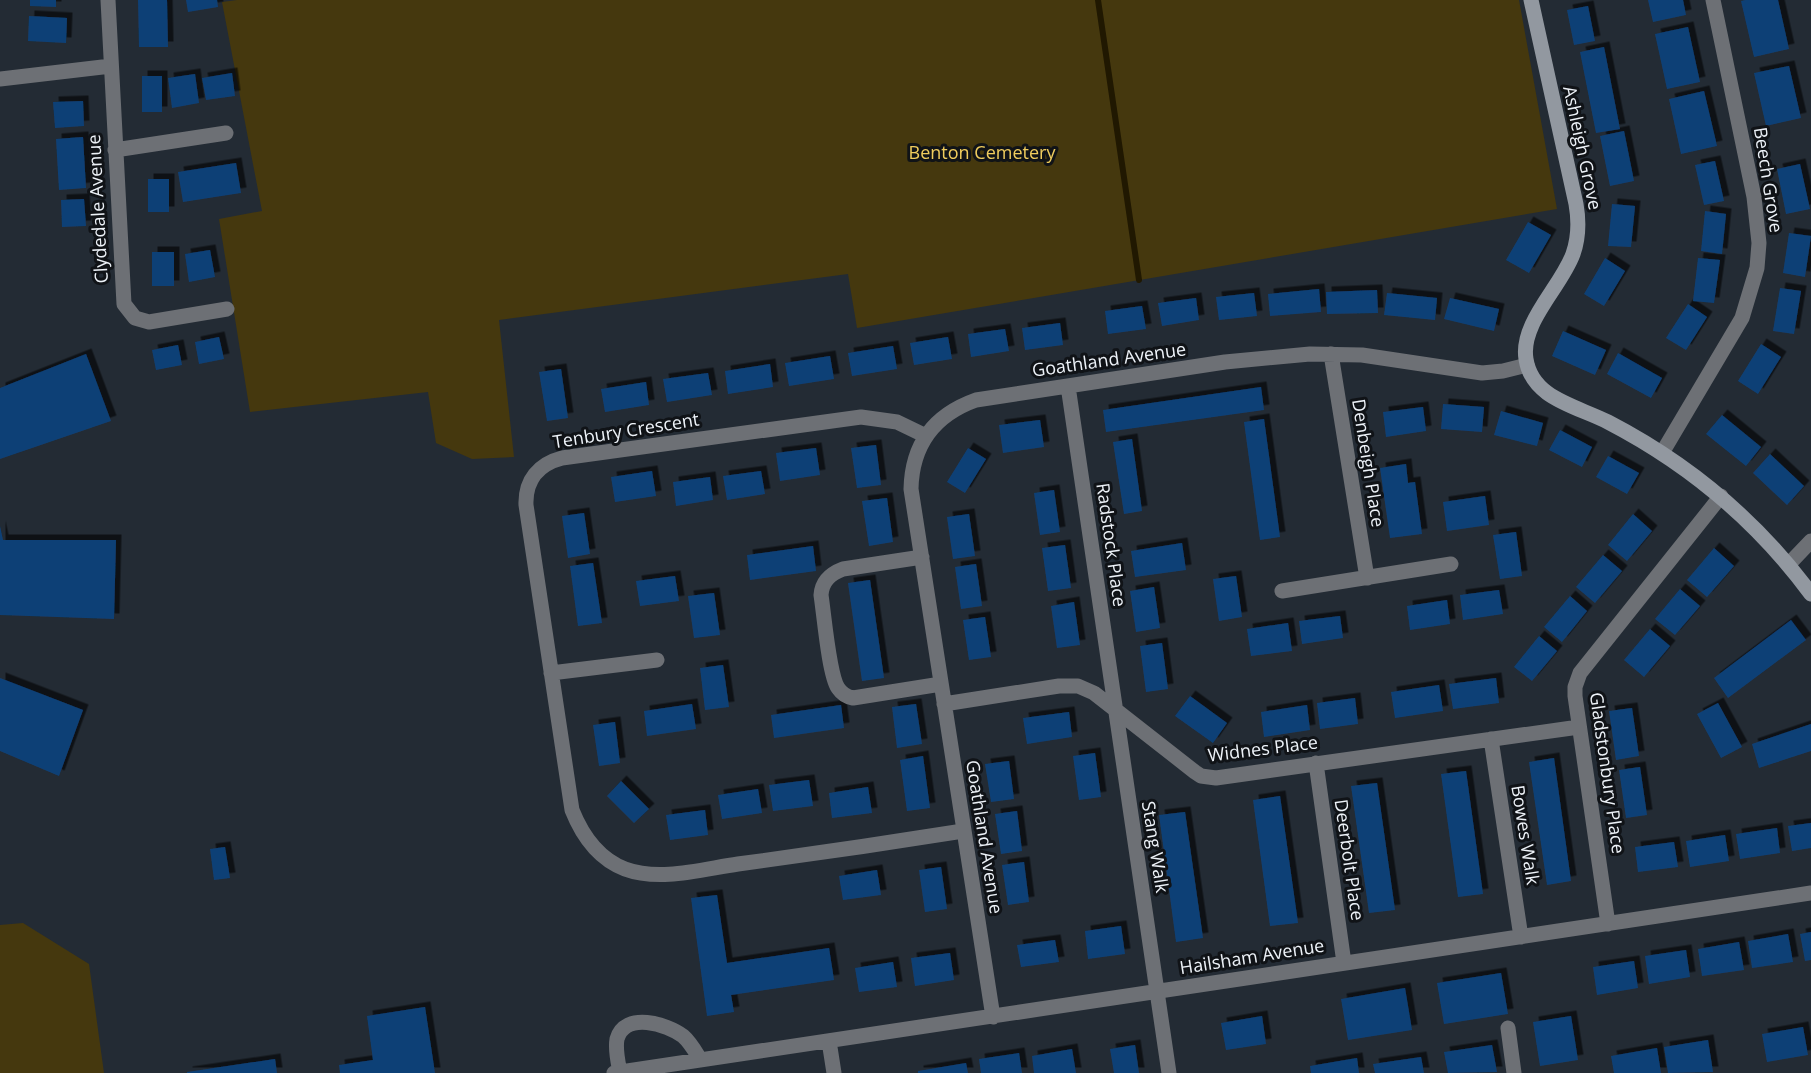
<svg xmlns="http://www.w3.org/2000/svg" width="1811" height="1073" viewBox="0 0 1811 1073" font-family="'Open Sans',sans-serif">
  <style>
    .green { fill: #45380e }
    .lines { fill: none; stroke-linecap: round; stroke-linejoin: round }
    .stream { stroke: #201801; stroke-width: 6 }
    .building { fill: #114076; filter: url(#shadow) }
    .street { stroke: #6d7075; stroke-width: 15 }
    .secondary { stroke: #9298a0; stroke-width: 15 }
    .labels { text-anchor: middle; stroke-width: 6; stroke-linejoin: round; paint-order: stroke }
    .street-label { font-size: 18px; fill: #edf2f8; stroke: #101317 }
    .park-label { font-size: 18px; fill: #efcc5d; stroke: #101317 }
  </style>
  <defs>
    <filter id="shadow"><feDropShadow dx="5.5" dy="-5.5" stdDeviation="0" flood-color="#0009"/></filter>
  </defs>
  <rect width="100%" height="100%" fill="#232b34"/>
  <path class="green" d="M237 0H1519L1557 209 857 328 848 274 499 320 514 457 472 459 436 443 428 392 250 412 219 219 262 211 222 2Z
    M23 923 89 964 104 1073H0V925Z"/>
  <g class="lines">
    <path class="stream" d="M1098 0 1139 280"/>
  </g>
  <path class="building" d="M30 0H56V7L30 6Z
    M138 0H167L168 47H139Z
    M186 0H217L218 7 188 12Z
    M1648 0H1683L1686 15 1653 22Z
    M1745 0H1778L1789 49 1754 57 1741 1Z
    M1588 6 1595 41 1574 45 1567 10Z
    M29 16 67 18 66 43 28 41Z
    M1688 27 1700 82 1667 89 1655 34Z
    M1604 47 1620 129 1596 133 1580 52Z
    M1789 66 1801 118 1766 126 1754 73Z
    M232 73 235 96 206 100 202 78Z
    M195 74 199 103 172 108 168 78Z
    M142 76H162V112H142Z
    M1704 91 1717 146 1681 154 1669 99Z
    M83 101 84 126 55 128 53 102Z
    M1624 131 1634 181 1610 186 1600 136Z
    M83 137 86 188 59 190 56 139Z
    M1715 161 1724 201 1704 205 1695 165Z
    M236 163 241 193 183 202 178 172Z
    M1800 164 1810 209 1786 214 1777 169Z
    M148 179H169V212H148Z
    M84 199 86 226 62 227 61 200Z
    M1612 204 1635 206 1631 247 1608 246Z
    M1705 211 1726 214 1722 254 1701 251Z
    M1528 222 1551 235 1529 273 1506 260Z
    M1789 233 1811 236 1805 277 1783 273Z
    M210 250 215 277 189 282 185 254Z
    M152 252H174V286H152Z
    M1605 258 1625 271 1604 306 1584 294Z
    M1698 258 1720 260 1714 303 1693 301Z
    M1780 288 1801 291 1794 334 1773 331Z
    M1319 289 1321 312 1270 316 1268 294Z
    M1377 290 1378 313 1327 314 1326 292Z
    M1254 293 1257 316 1219 320 1216 297Z
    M1387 293 1437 298 1435 320 1384 315Z
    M1196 298 1199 320 1162 326 1158 303Z
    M1450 298 1499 309 1494 331 1444 319Z
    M1688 304 1707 317 1686 350 1666 338Z
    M1142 306 1146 329 1108 334 1105 311Z
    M1060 323 1063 345 1025 350 1022 328Z
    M1005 329 1009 351 971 357 968 334Z
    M1563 331 1606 350 1595 375 1552 356Z
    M219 337 224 359 199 364 195 342Z
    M948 337 952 359 914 365 910 343Z
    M1761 344 1781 357 1758 394 1738 381Z
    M178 345 182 365 156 370 152 350Z
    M893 346 897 369 852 376 848 353Z
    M1618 353 1662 378 1651 398 1607 374Z
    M86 354 111 421 0 459V388Z
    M830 356 834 379 789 386 785 363Z
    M770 364 773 387 728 394 725 371Z
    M561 369 568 418 547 421 539 372Z
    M708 373 712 395 667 402 663 379Z
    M646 382 649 405 605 412 601 389Z
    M1261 387 1264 410 1106 432 1103 410Z
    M1443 404 1484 407 1482 432 1441 429Z
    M1423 407 1426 431 1386 437 1383 412Z
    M1501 411 1543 423 1537 446 1494 435Z
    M1722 415 1761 447 1746 466 1706 434Z
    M1264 419 1280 537 1260 540 1244 422Z
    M1040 420 1044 447 1003 453 999 425Z
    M1560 430 1592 447 1582 467 1549 450Z
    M1132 439 1142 511 1124 514 1113 442Z
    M876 445 881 485 857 488 851 448Z
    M816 448 820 475 780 481 776 453Z
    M968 448 986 459 965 493 947 482Z
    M1770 454 1804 486 1787 505 1753 473Z
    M1608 456 1639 473 1627 494 1596 477Z
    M1406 464 1408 483 1415 482 1422 534 1390 538 1380 468Z
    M652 471 656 496 615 502 611 477Z
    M761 471 765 494 727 500 723 476Z
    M710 477 713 500 676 506 673 482Z
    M1054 490 1060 532 1040 535 1034 493Z
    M1485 496 1489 525 1447 531 1443 502Z
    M887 498 893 542 869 546 862 501Z
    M584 513 590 554 568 558 562 516Z
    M969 514 975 556 953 559 947 517Z
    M1633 514 1652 531 1627 561 1608 545Z
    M0 526 3 540H116L114 619 0 615Z
    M1516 532 1522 576 1500 579 1493 535Z
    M1182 543 1186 570 1135 577 1131 551Z
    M1065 545 1071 588 1048 591 1042 548Z
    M813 546 816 571 750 580 747 555Z
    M1714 548 1734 566 1707 597 1687 580Z
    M1603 555 1622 571 1595 603 1576 587Z
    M593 563 602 623 578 626 570 566Z
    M976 564 982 606 961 609 955 567Z
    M675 576 679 601 640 606 636 581Z
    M1236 576 1242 617 1219 621 1213 579Z
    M870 580 884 678 862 681 848 583Z
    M1154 587 1160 628 1136 632 1130 591Z
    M1680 589 1700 606 1675 635 1655 619Z
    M1499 590 1503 614 1463 620 1460 595Z
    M714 593 720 635 694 638 688 596Z
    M1570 596 1587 611 1562 642 1544 627Z
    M1447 600 1450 624 1410 630 1407 606Z
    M1074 602 1080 645 1057 648 1051 606Z
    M1340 616 1343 638 1302 644 1299 621Z
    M985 617 991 657 969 660 963 620Z
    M1791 620 1806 640 1728 698 1714 678Z
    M1288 623 1292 651 1251 656 1247 629Z
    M1650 629 1670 646 1644 677 1624 660Z
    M1539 636 1557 651 1532 681 1514 667Z
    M1162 643 1168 689 1146 692 1140 646Z
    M723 665 729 707 705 710 700 668Z
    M0 678 83 710 59 776 0 751Z
    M1496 678 1499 703 1453 709 1449 684Z
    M1439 685 1443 711 1395 718 1391 692Z
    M1190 696 1227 723 1213 743 1175 716Z
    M1355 698 1358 724 1320 729 1317 703Z
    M1718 703 1742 747 1721 758 1697 714Z
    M692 704 696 729 647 736 644 711Z
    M916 704 922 744 897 748 892 707Z
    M841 705 844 728 774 738 771 715Z
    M1307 705 1310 730 1264 737 1261 712Z
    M1632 708 1639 756 1616 760 1609 711Z
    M1069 712 1072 737 1027 744 1023 718Z
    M615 722 620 763 599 766 593 725Z
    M1811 724V751L1759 768 1752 744Z
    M1095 753 1101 797 1079 800 1073 756Z
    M923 756 930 808 907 811 900 760Z
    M1554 758 1571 881 1547 885 1529 762Z
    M1009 761 1014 799 991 802 985 764Z
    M1640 767 1647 815 1626 818 1619 770Z
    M1466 771 1483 894 1458 897 1441 774Z
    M809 780 813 806 773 811 769 785Z
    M621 781 649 809 634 823 607 796Z
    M1377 783 1395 910 1369 913 1351 786Z
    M868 787 872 813 832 818 829 793Z
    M758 789 762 813 722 819 718 795Z
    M1280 796 1298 923 1270 926 1253 800Z
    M705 810 708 835 670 840 666 815Z
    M1017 811 1022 851 1001 854 995 814Z
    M1185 812 1203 938 1176 942 1159 815Z
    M1811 823V848L1792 851 1788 826Z
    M1777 828 1780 853 1740 859 1736 834Z
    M1725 835 1729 861 1690 867 1686 841Z
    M1674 842 1678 867 1638 872 1635 847Z
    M225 847 230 878 214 880 210 849Z
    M1024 862 1029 902 1008 905 1002 865Z
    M941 867 947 909 925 912 919 870Z
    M877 870 881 895 843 900 839 876Z
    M717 895 727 963 829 948 834 980 731 995 734 1012 707 1016 691 898Z
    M1121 926 1125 954 1088 959 1085 931Z
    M1811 932V960L1805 961 1800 934Z
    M1788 934 1793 962 1752 968 1748 941Z
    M1055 940 1059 962 1021 967 1017 945Z
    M1739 942 1744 970 1702 976 1698 949Z
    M1686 950 1690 977 1649 984 1645 956Z
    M950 953 954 980 915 986 911 958Z
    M1634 961 1638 988 1597 995 1593 967Z
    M893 962 897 987 859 992 855 968Z
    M1501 973 1508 1014 1444 1024 1437 983Z
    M1405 988 1412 1030 1348 1040 1341 999Z
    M425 1007 435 1073H340L339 1065 373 1060 367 1016Z
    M1262 1016 1266 1044 1226 1050 1221 1023Z
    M1571 1016 1578 1060 1540 1066 1533 1022Z
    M1803 1027 1808 1055 1767 1062 1762 1034Z
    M1708 1040 1713 1072 1668 1073 1664 1047Z
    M1135 1045 1139 1073H1114L1110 1049Z
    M1492 1045 1497 1072 1448 1073 1444 1052Z
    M1657 1048 1661 1073H1614L1611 1056Z
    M1072 1049 1076 1073H1034L1032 1056Z
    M1019 1053 1022 1073H981L979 1059Z
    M1421 1057 1424 1073H1375L1373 1064Z
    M1357 1058 1359 1073H1311L1310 1066Z
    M275 1059 277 1073H187V1072Z
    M966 1063 968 1073H918V1071Z"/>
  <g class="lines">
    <path class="street" d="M108 0 124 304 135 318 149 322 227 309
      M0 79 111 66
      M115 150 226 133
      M1331 354 1367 578
      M1068 386 1169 1073
      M926 436 897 422 861 417 562 458C539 464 525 480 526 505L572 810C582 835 599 859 625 869 660 882 703 869 738 864 813 854 888 843 963 831
      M1662 453 1742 318 1757 268 1759 243 1754 197 1713 0
      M922 557 843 569C830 574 822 581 821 595 824 614 829 675 838 688 842 694 847 697 853 698L941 684
      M1789 564 1811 541
      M1282 591 1451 564
      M551 673 657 660
      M944 704 1059 686H1078L1094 693 1195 772 1201 776 1216 778 1579 727
      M1491 739 1521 937
      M1316 763 1344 963
      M1608 924 1575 696V687L1580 673 1721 496
      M993 1017 911 489C912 444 934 415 976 400L1225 362 1310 354 1362 355 1482 373 1503 371 1527 365
      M1508 1028 1514 1073
      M829 1041 834 1073
      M620 1072C618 1062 615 1050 617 1039 625 1011 667 1024 683 1036 690 1042 695 1051 700 1059
      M614 1073 1811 893"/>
    <path class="secondary" d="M1531 0 1576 204C1579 221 1579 237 1573 254 1561 287 1520 323 1526 359 1532 399 1577 406 1608 422 1689 464 1757 521 1811 594"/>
  </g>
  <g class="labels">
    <g class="street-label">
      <text transform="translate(1582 148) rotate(78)" y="6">Ashleigh Grove</text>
      <text transform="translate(1768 180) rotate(81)" y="6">Beech Grove</text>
      <text transform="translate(98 209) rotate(-93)" y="6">Clydedale Avenue</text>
      <text transform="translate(1109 360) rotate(-8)" y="6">Goathland Avenue</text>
      <text transform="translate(626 431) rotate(-9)" y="6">Tenbury Crescent</text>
      <text transform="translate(1368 463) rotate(81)" y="6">Denbeigh Place</text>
      <text transform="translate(1111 545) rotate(82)" y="6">Radstock Place</text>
      <text transform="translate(1263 749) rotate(-7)" y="6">Widnes Place</text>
      <text transform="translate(1607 773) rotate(82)" y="6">Gladstonbury Place</text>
      <text transform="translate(1525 835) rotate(81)" y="6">Bowes Walk</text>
      <text transform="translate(984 837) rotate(81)" y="6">Goathland Avenue</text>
      <text transform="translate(1155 847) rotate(81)" y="6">Stang Walk</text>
      <text transform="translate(1349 860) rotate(82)" y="6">Deerbolt Place</text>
      <text transform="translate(1252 957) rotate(-9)" y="6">Hailsham Avenue</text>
    </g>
    <g class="park-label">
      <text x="982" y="159">Benton Cemetery</text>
    </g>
  </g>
</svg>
